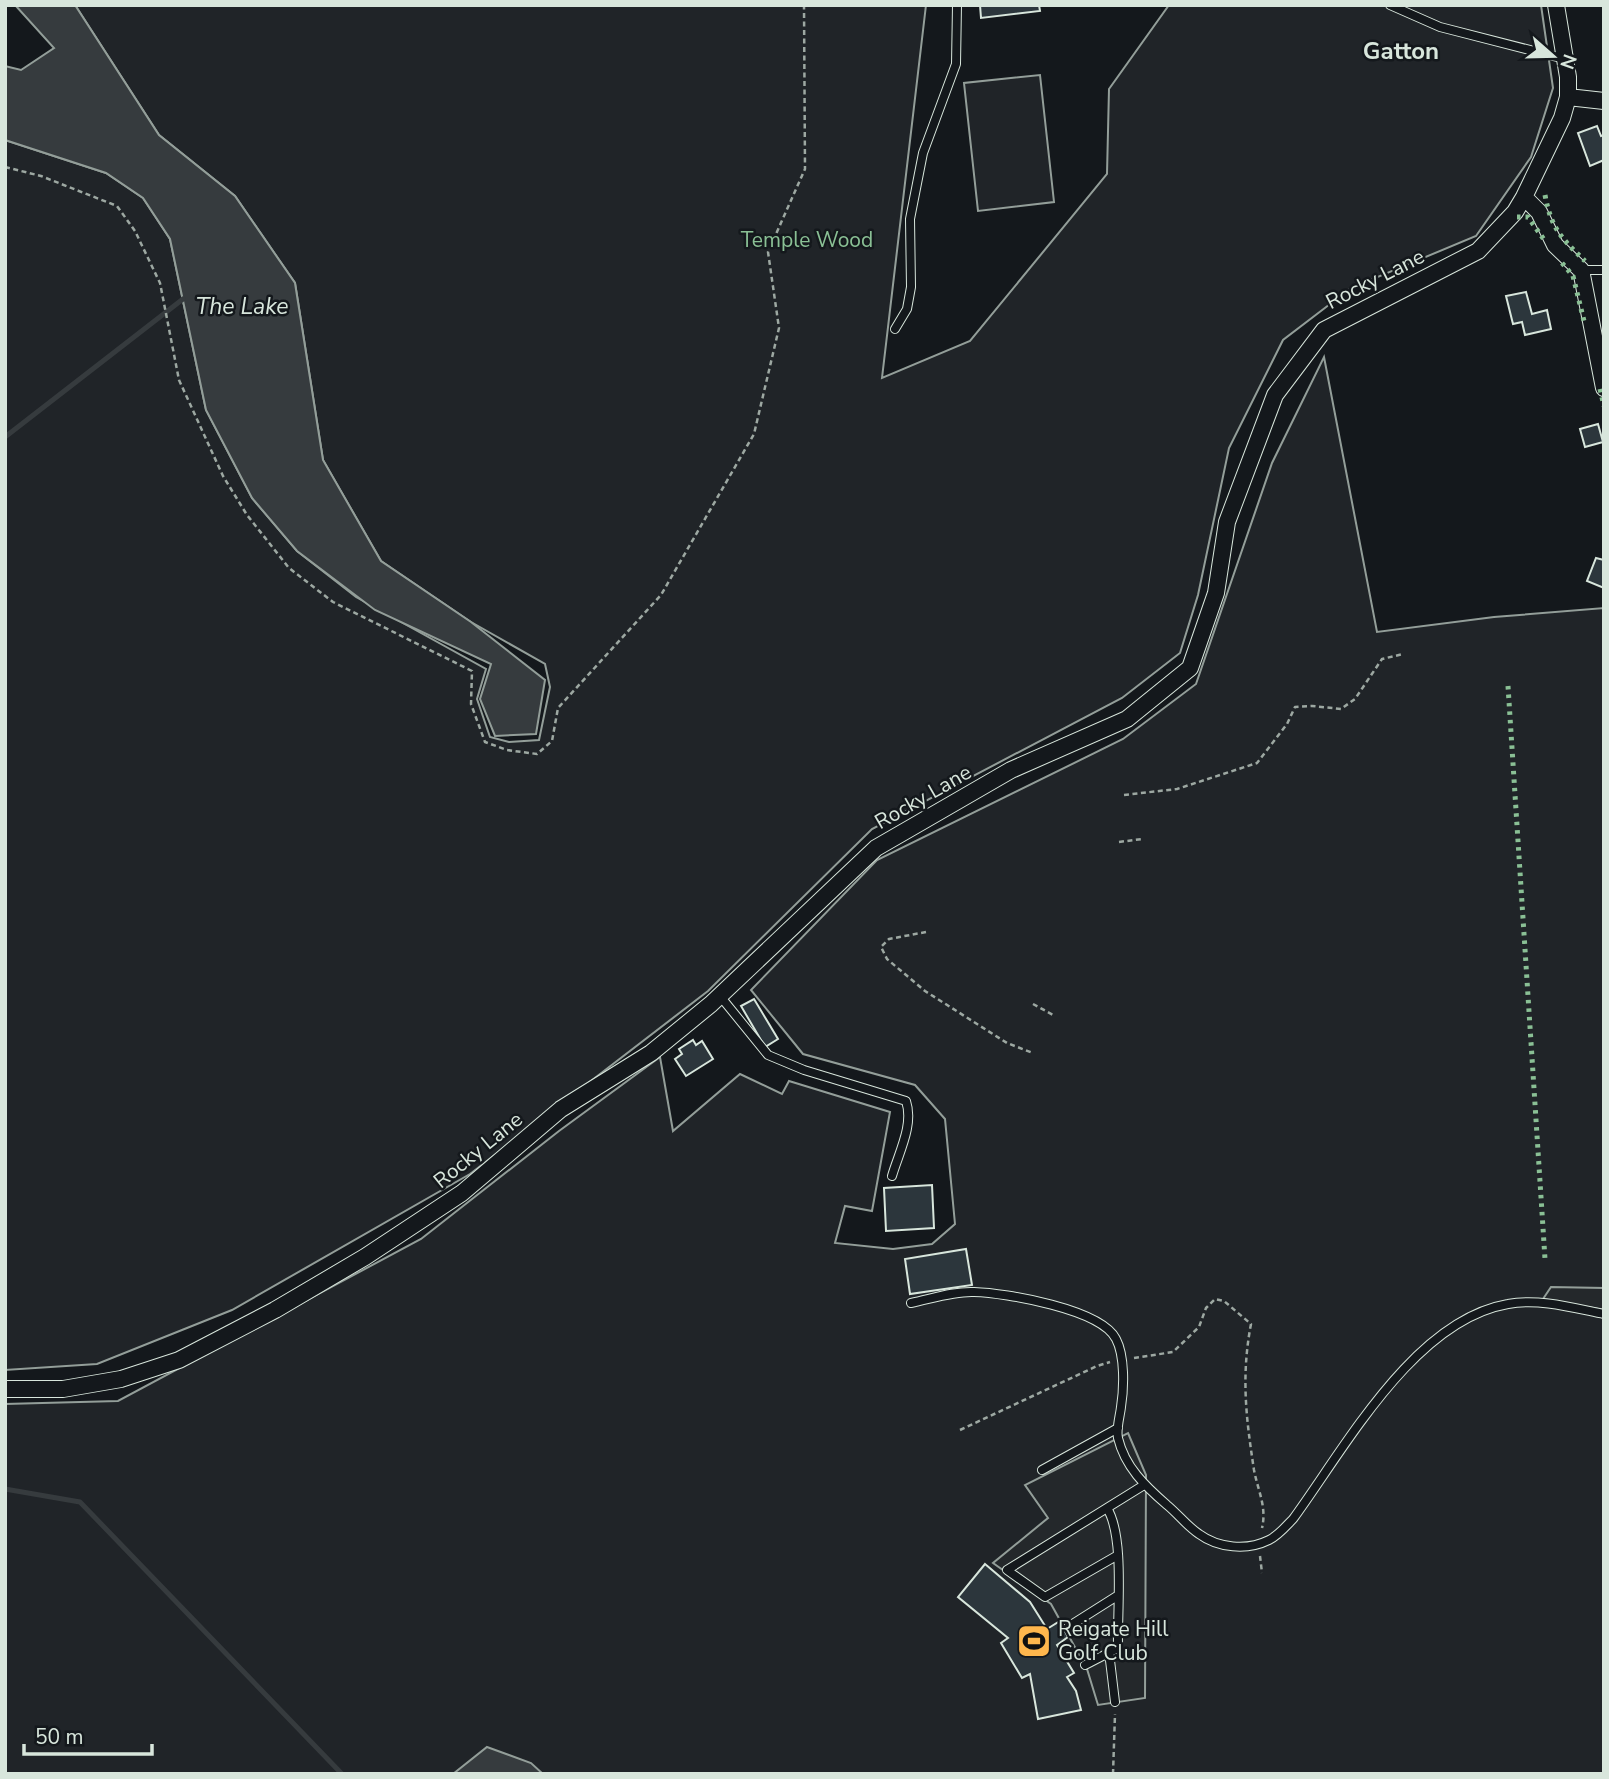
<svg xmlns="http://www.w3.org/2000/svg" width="1609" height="1779" viewBox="0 0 1609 1779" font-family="'Nunito Sans',sans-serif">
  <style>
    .green { fill: #202428; stroke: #939e99; stroke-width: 2 }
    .parking { fill: #24282b; stroke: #939e99; stroke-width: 2 }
    .water { fill: #363b3e; stroke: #939e99; stroke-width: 2 }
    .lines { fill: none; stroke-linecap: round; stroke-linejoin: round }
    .stream { stroke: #363b3e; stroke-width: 5 }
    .building { fill: #2c363c; stroke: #d8e6dc; stroke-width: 2 }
    .service-casing { stroke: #d8e6dc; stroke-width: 10 }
    .minor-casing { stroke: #d8e6dc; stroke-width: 18 }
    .path { stroke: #9da8a2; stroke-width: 2.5; stroke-dasharray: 5 3.5; stroke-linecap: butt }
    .service { stroke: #14181c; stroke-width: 8 }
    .minor { stroke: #14181c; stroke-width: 16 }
    .hedge { stroke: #8ac095; stroke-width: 5; stroke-dasharray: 3.5 5; stroke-linecap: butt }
    .labels { text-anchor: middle; stroke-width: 5; stroke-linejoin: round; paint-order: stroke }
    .park-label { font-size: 21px; fill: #8ac095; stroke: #14181c }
    .street-label { font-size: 21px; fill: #d8e6dc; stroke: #14181c }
    .poi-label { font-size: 21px; fill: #d8e6dc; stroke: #14181c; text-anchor: start }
    .water-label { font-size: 23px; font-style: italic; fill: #d8e6dc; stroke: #14181c }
    .quarter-label { font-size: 24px; font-weight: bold; fill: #d8e6dc; stroke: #14181c }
  </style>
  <rect width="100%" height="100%" fill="#14181c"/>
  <path class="green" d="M75 5H926L882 378 970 341 1107 174 1109 89 1169 5H1541L1553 88 1531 157 1476 236 1351 288 1283 340 1229 448 1198 595 1180 653 1122 698 872 829 708 991 470 1174 232 1310 97 1364 5 1370V140L106 173 143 198 170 239 206 410 252 498 297 551 356 597 486 669 477 699 490 737 509 742 539 740 550 687 545 664 471 622 381 561 323 460 295 283 235 196 159 135Z
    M1040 75 1054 202 978 211 964 83Z
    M1324 357 1377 632 1494 617 1604 608V1774H5V1404L118 1401 421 1239 559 1131 660 1057 673 1131 740 1074 782 1094 789 1081 890 1112 872 1211 845 1206 835 1243 893 1249 932 1244 955 1224 945 1119 915 1085 803 1054 751 990 877 860 1123 739 1196 684 1272 463Z"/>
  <path class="parking" d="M1551 1287 1604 1288V1310L1543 1299Z
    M1128 1433 1146 1475 1145 1698 1098 1705 1087 1669 1051 1604 993 1563 1048 1518 1025 1485Z"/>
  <path class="water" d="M15 5H75L159 135 235 196 295 283 323 460 381 561 471 622 545 680 536 734 495 736 480 699 491 664 375 610 297 551 252 498 206 410 170 239 143 198 106 173 5 140V66L21 70 54 48Z
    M487 1747 531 1763 543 1774H453Z"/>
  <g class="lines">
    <path class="stream" d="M5 437 183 299
      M5 1489 80 1502 342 1774"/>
  </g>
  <path class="building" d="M980 5H1039L1040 11 981 18Z
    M1597 126 1601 136 1604 135V160L1590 166 1578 133Z
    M1526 292 1532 314 1547 310 1551 329 1525 335 1522 322 1513 324 1506 296Z
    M1598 424 1603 442 1585 447 1580 429Z
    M1596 558 1604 560V588L1587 581Z
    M754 999 778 1039 765 1047 741 1006Z
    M693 1040 696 1045 702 1041 713 1059 686 1076 675 1059 682 1054 679 1049Z
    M932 1185 934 1228 886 1231 884 1188Z
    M966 1249 972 1285 910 1294 905 1259Z
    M985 1564 1030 1602 1047 1629 1060 1621 1068 1637 1057 1645 1074 1673 1067 1677 1076 1691 1081 1710 1038 1719 1030 1674 1022 1678 1001 1643 1008 1638 958 1597Z"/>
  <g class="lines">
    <g class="service-casing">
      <path id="service" d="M1390 5 1440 27 1565 59
        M1581 270H1604
        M895 329 907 309 911 287 910 219 923 153 956 64 957 5
        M720 996 768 1055 804 1070 906 1101C914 1125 899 1152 892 1176
        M911 1303C931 1299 954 1291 974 1292 1006 1293 1101 1309 1116 1339 1125 1356 1124 1388 1121 1407 1120 1416 1116 1429 1118 1438 1125 1467 1145 1486 1167 1505 1178 1514 1187 1526 1199 1534 1218 1548 1247 1551 1269 1540 1279 1535 1286 1526 1293 1519 1345 1448 1414 1320 1508 1304 1539 1298 1574 1308 1604 1314
        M1042 1470 1118 1428
        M1118 1555 1045 1597 1007 1570 1144 1485
        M1068 1627 1117 1596
        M1109 1652 1115 1702
        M1085 1665 1118 1648C1117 1611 1125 1537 1107 1508"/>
    </g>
    <g class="minor-casing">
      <path id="minor" d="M1568 97 1604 101
        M1524 197 1539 212 1555 245 1581 270 1604 388
        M5 1389H63L121 1379 179 1360 275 1310 365 1257 462 1193 561 1109 651 1053 711 1004 876 848 1011 770 1127 719 1190 668 1216 593 1227 522 1275 395 1324 330 1478 251 1515 212 1524 197 1562 118 1568 97V77L1556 5"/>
    </g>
    <path class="path" d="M5 167 41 176 117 206 135 231 160 283 179 380 223 476 247 515 289 568 333 602 472 671 471 704 485 742 507 750 537 754 552 741 558 708 661 595 754 434 779 328 768 252 805 169 804 5
      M1124 795 1177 789 1257 763 1287 724 1295 707 1312 706 1341 709 1355 699 1382 659 1403 654
      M1119 842 1142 839
      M926 932 889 939 881 947 887 959 925 991 1007 1043 1033 1053
      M1033 1004 1055 1016
      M1134 1358 1173 1352 1199 1327 1206 1308 1215 1299 1224 1301 1251 1324C1241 1376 1246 1418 1254 1470 1258 1491 1267 1507 1262 1528
      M960 1430 1097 1366 1110 1362
      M1260 1556 1262 1573
      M1113 1774 1115 1714"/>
    <use href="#service" class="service"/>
    <use href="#minor" class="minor"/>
    <path class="hedge" d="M1545 195C1551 228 1561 238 1585 261
      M1517 217H1528L1545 241
      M1562 263 1573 276 1584 321
      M1600 389 1604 406
      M1508 686 1545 1259"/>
  </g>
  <defs>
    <g id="stadium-square" transform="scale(1.75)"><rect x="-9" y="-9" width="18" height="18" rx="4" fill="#ffb74d" stroke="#14181c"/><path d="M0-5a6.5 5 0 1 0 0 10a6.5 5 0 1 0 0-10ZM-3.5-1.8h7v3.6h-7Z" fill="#111"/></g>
  </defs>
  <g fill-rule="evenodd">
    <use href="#stadium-square" x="1034" y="1641"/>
  </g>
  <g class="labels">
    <g class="park-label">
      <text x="807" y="247">Temple Wood</text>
    </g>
    <g class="street-label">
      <text transform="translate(1375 279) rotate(-27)" y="7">Rocky Lane</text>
      <text transform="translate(923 797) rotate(-30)" y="7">Rocky Lane</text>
      <text transform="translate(478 1150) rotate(-39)" y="7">Rocky Lane</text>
    </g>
    <g class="poi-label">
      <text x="1058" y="1636">Reigate Hill<tspan x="1058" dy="24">Golf Club</tspan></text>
    </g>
    <g class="water-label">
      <text x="242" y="314">The Lake</text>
    </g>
    <g class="quarter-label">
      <text x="1401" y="59">Gatton</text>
    </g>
  </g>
  <rect width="1609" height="1779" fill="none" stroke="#d8e6dc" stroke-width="14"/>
  <g transform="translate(1553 56) rotate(110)" stroke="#14181c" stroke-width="5" paint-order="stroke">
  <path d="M0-5L12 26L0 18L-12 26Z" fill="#d8e6dc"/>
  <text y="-10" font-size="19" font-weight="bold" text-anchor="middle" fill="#d8e6dc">N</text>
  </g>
  <path d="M24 1744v10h128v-10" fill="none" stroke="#d8e6dc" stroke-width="3.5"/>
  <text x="35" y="1744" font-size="21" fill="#d8e6dc" stroke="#14181c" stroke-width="5" paint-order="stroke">50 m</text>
</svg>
